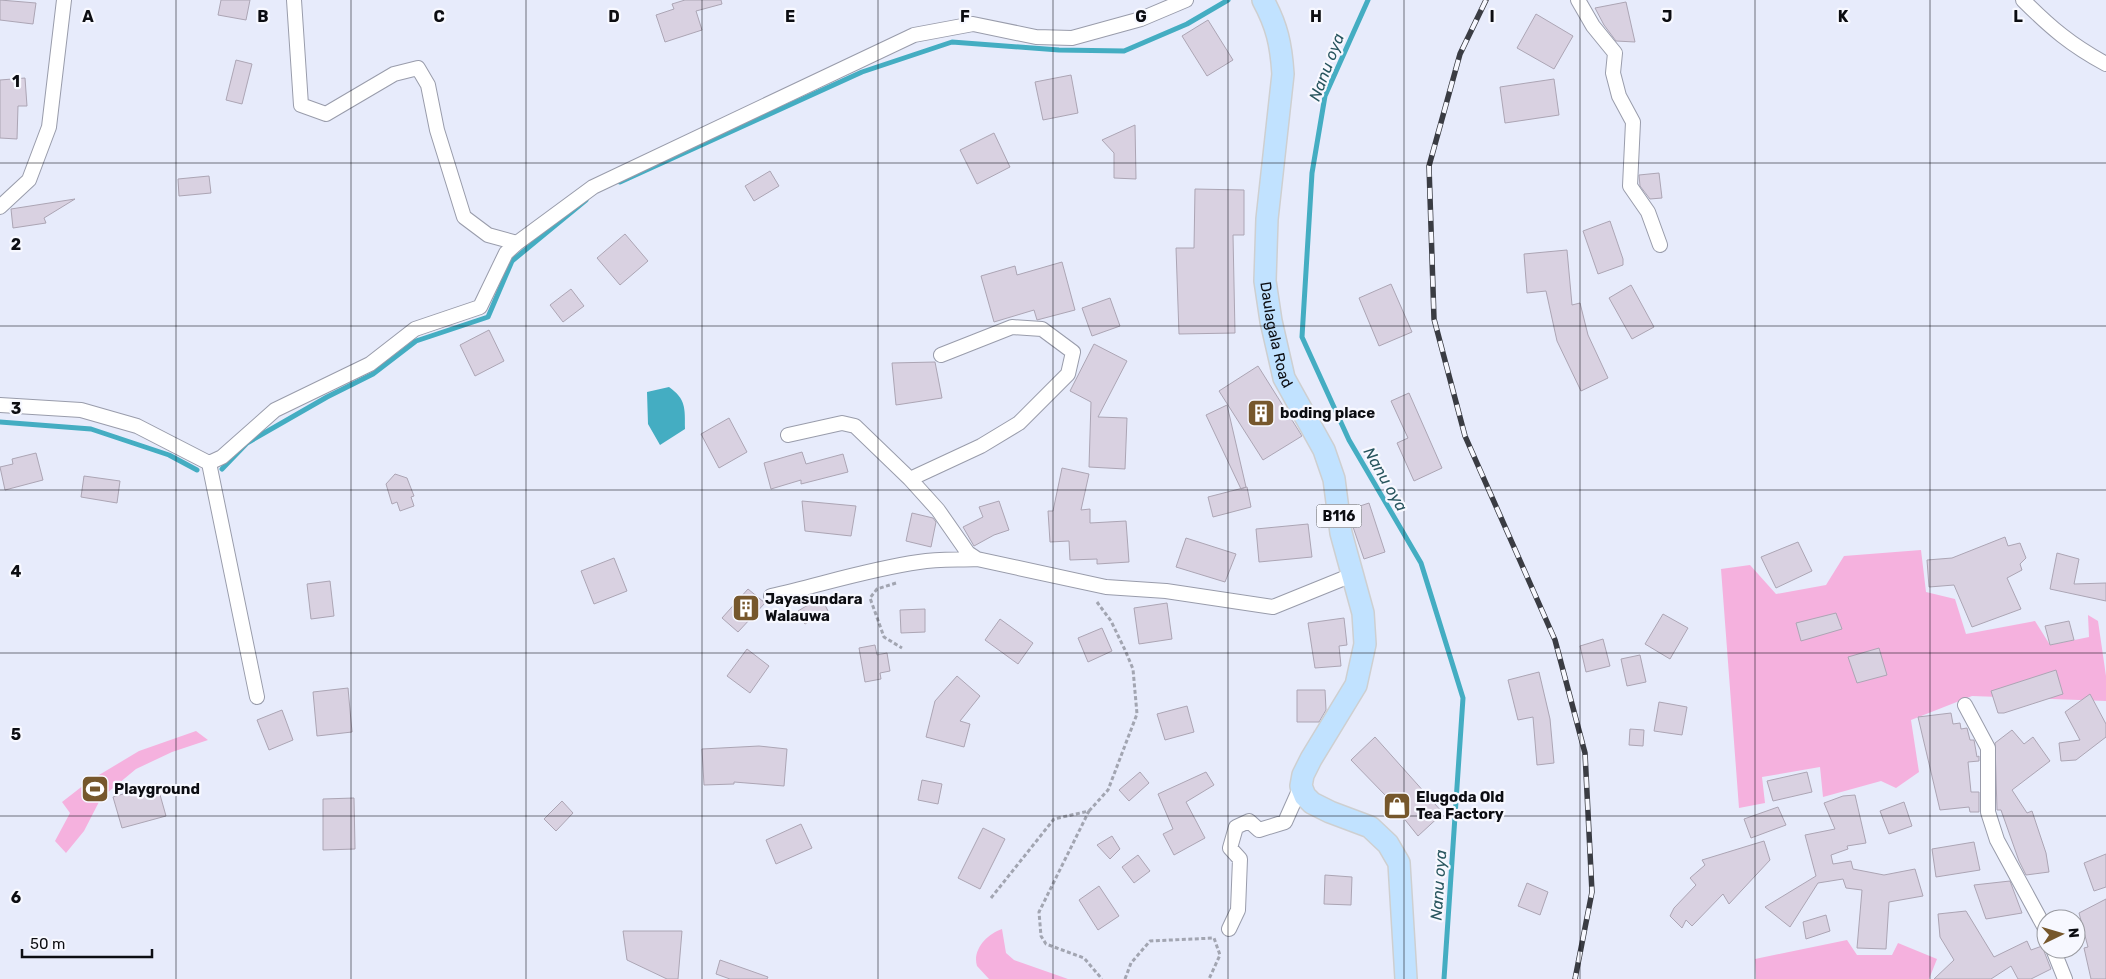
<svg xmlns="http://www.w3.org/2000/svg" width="2106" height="979" viewBox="0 0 2106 979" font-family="Rubik,sans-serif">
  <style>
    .green { fill: #f5b1de }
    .water { fill: #44adc2 }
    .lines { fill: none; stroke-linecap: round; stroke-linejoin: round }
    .stream { stroke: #44adc2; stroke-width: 5 }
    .building { fill: #d9d1e1; stroke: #aca5b4 }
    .minor-casing { stroke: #999cab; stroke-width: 16 }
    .primary-casing { stroke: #cecfd0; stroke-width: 24 }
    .path { stroke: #a2a5b1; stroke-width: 3; stroke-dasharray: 4 2.5; stroke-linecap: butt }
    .minor { stroke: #fff; stroke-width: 14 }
    .primary { stroke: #c1e2ff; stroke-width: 21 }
    .rail-casing { stroke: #3a3c43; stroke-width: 5.5 }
    .rail { stroke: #f7f8ff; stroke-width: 4; stroke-dasharray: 11; stroke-linecap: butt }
    .grid { fill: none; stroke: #0c0d12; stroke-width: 1; stroke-opacity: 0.55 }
    .labels { text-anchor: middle; stroke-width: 4.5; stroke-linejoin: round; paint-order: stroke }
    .shield { fill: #f7f8ff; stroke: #525459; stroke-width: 1 }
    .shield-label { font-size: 14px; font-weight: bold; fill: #0c0d12 }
    .street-label { font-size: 15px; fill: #0c0d12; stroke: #f7f8ff }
    .poi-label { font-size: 15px; font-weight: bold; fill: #0c0d12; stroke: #f7f8ff; text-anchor: start }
    .water-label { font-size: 16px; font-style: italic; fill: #28555e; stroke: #f7f8ff }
    .grid-label { font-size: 16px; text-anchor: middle; font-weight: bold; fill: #0c0d12; stroke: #f7f8ff; stroke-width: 4.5; stroke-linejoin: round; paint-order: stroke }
  </style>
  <rect width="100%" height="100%" fill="#e7ebfb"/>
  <path class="green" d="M1921 550 1926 592 1955 599 1966 634 2035 621 2050 645 2089 637 2088 615 2098 621 2106 676V701L1972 696 1911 720 1919 772 1896 788 1881 781 1823 797 1820 767 1762 777 1765 803 1739 808 1721 569 1750 565 1776 594 1826 585 1844 556Z
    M196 731 208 740 172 752 136 769 101 798 84 831 66 853 55 841 70 813 62 802 89 781 139 751Z
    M1002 929 1006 953 1014 960 1068 979H989L977 966C972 950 987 934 1002 929Z
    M1847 940 1857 955H1892L1898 943 1937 959 1929 979H1756L1755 959Z"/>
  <path class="water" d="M669 387C686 399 685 408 685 429L660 445 648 424 647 392Z"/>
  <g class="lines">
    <path class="stream" d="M1368 0 1325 96 1312 173 1302 337 1349 440 1421 563 1463 698 1444 979
      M620 182 862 72 952 42 1059 50 1124 51 1187 24 1228 0
      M0 422 91 429 169 455 197 470
      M222 469 247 443 327 397 373 374 416 341 488 317 512 261 586 200"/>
  </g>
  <path class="building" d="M0 0 36 3 33 24 0 20Z
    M221 0H250L246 20 218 15Z
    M685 0H721L722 4 696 11 702 30 665 42 656 15 674 9 672 4Z
    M1626 2 1635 42 1616 41 1604 25 1595 8Z
    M1536 14 1573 36 1554 69 1517 48Z
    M1208 20 1233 60 1207 76 1182 36Z
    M236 60 252 64 242 104 226 100Z
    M1071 75 1078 113 1043 120 1035 82Z
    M25 78 27 106H18L17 139 0 138V80Z
    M1554 79 1559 115 1505 123 1500 87Z
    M1135 125 1136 179 1114 178V153L1102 140Z
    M994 133 1010 167 977 184 960 150Z
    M770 171 779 186 754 201 745 186Z
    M1659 173 1662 198 1650 199 1640 186 1639 175Z
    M209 176 211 193 179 196 178 179Z
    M1195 189 1244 190V235H1233L1235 333 1179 334 1176 248H1194Z
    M75 199 44 218 46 223 13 228 11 209Z
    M1610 221 1623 259V265L1598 274 1583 231Z
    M625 234 648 261 620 285 597 258Z
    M1567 250 1572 305 1580 303 1588 335 1608 378 1581 391 1557 341 1546 291 1527 293 1524 254Z
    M1062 262 1075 310 1037 320 1034 310 994 322 981 276 1015 266 1017 275Z
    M1391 284 1412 332 1379 346 1359 298Z
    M1631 285 1654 327 1632 339 1609 298Z
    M571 289 584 306 563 322 550 305Z
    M1110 298 1120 326 1092 336 1082 308Z
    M489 330 504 361 475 376 460 345Z
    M1094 344 1127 361 1098 417 1127 418 1125 469 1089 467 1091 402 1070 391Z
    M935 362 942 398 896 405 892 363Z
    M1258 366 1302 436 1263 460 1219 391Z
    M1409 393 1442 468 1414 481 1397 443 1408 438 1391 401Z
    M1227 405 1246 487 1241 489 1206 415Z
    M729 418 747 452 719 468 701 434Z
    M802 452 806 464 843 454 848 472 801 484V480L771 489 764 463Z
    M36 453 43 480 5 490 0 467 13 464 12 459Z
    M1062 468 1089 474 1081 510 1090 509V523L1126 521 1129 562 1097 564V559L1070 560 1069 541 1050 542 1048 511H1053Z
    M395 474 407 478 414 496 411 497 414 506 400 511 397 502 392 504 386 484Z
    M84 476 120 481 117 503 81 497Z
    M1247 487 1251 507 1213 517 1208 497Z
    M802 501 856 506 851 536 805 531Z
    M999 501 1009 530 994 535 974 546 963 527 983 517 979 507Z
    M1369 503 1385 552 1364 559 1352 524 1351 509Z
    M912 513 933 518 936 522 931 547 906 541Z
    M1308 524 1312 557 1259 562 1256 529Z
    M2005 537 2008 546 2020 543 2026 558 2020 564 2022 570 2007 578 2021 609 1972 627 1954 585 1929 587 1927 560 1952 558Z
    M1186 538 1236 554 1225 582 1176 567Z
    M1798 542 1812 571 1776 588 1761 557Z
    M2057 553 2079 559 2074 584 2106 583V601L2050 589Z
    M614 558 627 591 594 604 581 571Z
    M330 581 334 616 311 619 307 584Z
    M748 589 765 603 738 632 722 618Z
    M821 597 828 611 805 624 798 611Z
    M1167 603 1172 639 1139 644 1134 608Z
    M925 609V632L901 633 900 610Z
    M1836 613 1842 629 1801 641 1796 623Z
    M1663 614 1688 628 1670 659 1645 644Z
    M1344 618 1347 645 1339 646 1341 666 1315 668 1308 623Z
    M1000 619 1033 643 1018 664 985 640Z
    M2069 621 2074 640 2050 645 2045 626Z
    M1102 628 1112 651 1088 662 1078 638Z
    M1603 639 1610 666 1586 672 1580 646Z
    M875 645 877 655 887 653 890 671 880 673 881 679 865 682 859 648Z
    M1879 648 1887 675 1857 683 1848 657Z
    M747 649 769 666 750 693 727 676Z
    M1640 655 1646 682 1627 686 1621 659Z
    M2056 670 2063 694 2004 713H1998L1991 691Z
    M1539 672 1550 719 1554 763 1537 765 1533 717 1518 720 1508 680Z
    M957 676 980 696 960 721 970 724 964 747 926 737 935 701Z
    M348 688 352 732 317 736 313 692Z
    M1297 690H1325L1326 710 1319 722H1297Z
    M2090 694 2106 724V737L2076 760 2061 761 2059 743 2080 740 2065 712Z
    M1659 702 1687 707 1682 735 1654 731Z
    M1187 706 1194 732 1165 740 1157 714Z
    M282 710 293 740 269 750 257 720Z
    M1951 713 1953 724 1960 723 1961 729 1967 728 1970 740H1974L1977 757 1979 756V761L1968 762 1971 792H1979V812H1970L1969 807 1940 810 1918 717Z
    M1630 729 1644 730 1643 746 1629 745Z
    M2012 730 2024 744 2033 737 2050 761 2012 790 2027 813 2032 811 2046 853 2049 872 2026 875 2019 861 2001 810H1997L1995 743Z
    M1375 737 1443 813 1418 836 1386 796 1351 760Z
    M759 746 787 749 784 786 734 782V784L704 785 702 749Z
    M1140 772 1149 783 1129 801 1119 790Z
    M1206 772 1214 785 1186 802 1205 838 1174 855 1163 834 1173 829 1158 794Z
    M1807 772 1812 792 1773 801 1767 781Z
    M922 780 942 784 938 804 918 800Z
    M157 784 166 816 122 828 113 797Z
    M1855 795 1866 843 1847 846 1848 849 1831 855 1833 864 1851 861 1853 869 1884 875 1915 869 1923 896 1889 902 1886 949 1857 948 1862 890 1846 888 1843 879 1818 883 1790 927 1765 907 1816 876 1805 835 1835 829 1824 803 1843 796Z
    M354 798 355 849 323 850V799Z
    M562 801 573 813 556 831 544 819Z
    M1904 802 1912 826 1889 834 1880 811Z
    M1778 807 1786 825 1751 838 1744 819Z
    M801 824 812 848 776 864 766 840Z
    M983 828 1005 839 980 889 958 878Z
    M1112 836 1120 849 1110 859 1097 845Z
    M1764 841 1770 860 1729 904 1723 894 1692 926 1686 920 1682 928 1670 916 1674 908 1696 885 1690 878 1705 865 1702 860Z
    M1974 842 1980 870 1936 877 1932 849Z
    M2106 854V887L2094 891 2084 863Z
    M1138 855 1150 871 1134 883 1122 867Z
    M1325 875 1352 877 1351 905 1324 904Z
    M2010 881 2022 913 1986 919 1974 885Z
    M1527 883 1548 892 1540 915 1518 906Z
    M1099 886 1119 916 1098 930 1079 900Z
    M2106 899V979H2091L2084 948 2088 947 2079 913Z
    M1966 911 1994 957 2027 941 2031 950 2042 946 2051 969 2031 979H2018L2011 966 1991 979H1934L1954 960 1940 937 1938 914Z
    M1826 915 1830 931 1806 939 1803 922Z
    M623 931H682L678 979H667L627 960Z
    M720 960 768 977 767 979H730L716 974Z"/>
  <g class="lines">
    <g class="minor-casing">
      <path id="minor" d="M294 0 301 105 326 114 394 74 418 68 428 85 437 130 464 217 488 235 517 243 593 187 914 35 973 24 1036 37 1072 38 1141 19 1186 0
        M1578 0 1593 26 1615 53 1613 73 1619 96 1633 122 1630 186 1648 212 1660 245
        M2023 0C2051 28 2071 45 2106 64
        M0 207 29 180 49 127 64 0
        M941 355 1012 327 1042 329 1073 352 1068 374 1019 423 981 446 910 479 938 510 968 553 977 559 1106 587 1166 591 1273 607 1352 575
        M0 405 81 410 137 426 209 463 222 457 275 410 370 364 415 329 480 307 506 253 517 243
        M788 435 842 423 855 426 910 479
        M209 463 257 697
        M771 596C820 585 869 569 919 562 938 559 958 560 977 559
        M1965 705 1988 748V812L1997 840 2046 930
        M1229 929 1238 910 1240 859 1230 848 1236 827 1249 821 1259 830 1285 822 1301 786
        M2053 949 2065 979"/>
    </g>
    <g class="primary-casing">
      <g id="primary">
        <path id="s1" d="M1263 0C1277 26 1281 44 1283 74L1267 219 1265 281 1271 321 1284 378 1324 450 1334 479 1341 533 1363 613 1365 644 1356 685 1311 759 1303 775 1301 786 1305 796 1312 803 1330 812 1370 827 1388 844 1399 863 1406 979"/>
      </g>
    </g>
    <path class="path" d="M896 583 877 589 870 598 884 637 902 648
      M1089 811 1108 790 1137 714 1133 669 1125 650 1111 621 1097 602
      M991 898 1054 819 1089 811 1039 912 1041 936 1046 944 1084 958 1102 979
      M1125 979 1131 963 1150 941 1214 938 1220 955 1209 979"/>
    <use href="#minor" class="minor"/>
    <use href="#primary" class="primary"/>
    <g class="rail-casing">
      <path id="rail" d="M1486 0 1460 54 1429 166 1434 319 1465 436 1555 640 1585 753 1592 892 1575 979"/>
    </g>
    <use href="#rail" class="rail"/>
  </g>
  <path class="grid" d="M176 0V979M351 0V979M526 0V979M702 0V979M878 0V979M1053 0V979M1228 0V979M1404 0V979M1580 0V979M1755 0V979M1930 0V979M0 163H2106M0 326H2106M0 490H2106M0 653H2106M0 816H2106"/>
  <defs>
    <g id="building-square" transform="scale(1.4375)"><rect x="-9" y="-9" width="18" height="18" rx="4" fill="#76572c" stroke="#f7f8ff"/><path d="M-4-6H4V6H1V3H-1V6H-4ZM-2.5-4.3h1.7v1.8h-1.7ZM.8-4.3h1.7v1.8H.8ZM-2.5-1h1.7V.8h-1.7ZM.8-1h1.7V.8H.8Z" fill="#fff"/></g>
    <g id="stadium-square" transform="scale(1.4375)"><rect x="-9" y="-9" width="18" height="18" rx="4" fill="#76572c" stroke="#f7f8ff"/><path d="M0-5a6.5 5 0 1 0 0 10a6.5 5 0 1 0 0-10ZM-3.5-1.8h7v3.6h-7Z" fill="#fff"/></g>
    <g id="shop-square" transform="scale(1.4375)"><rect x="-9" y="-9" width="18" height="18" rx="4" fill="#76572c" stroke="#f7f8ff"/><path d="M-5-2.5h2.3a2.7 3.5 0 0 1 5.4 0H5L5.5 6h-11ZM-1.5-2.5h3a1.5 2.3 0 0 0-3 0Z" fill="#fff"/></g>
  </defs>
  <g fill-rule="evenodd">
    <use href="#building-square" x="1261" y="413"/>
    <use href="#building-square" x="746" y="608"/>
    <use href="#stadium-square" x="95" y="789"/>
    <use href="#shop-square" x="1397" y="806"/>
  </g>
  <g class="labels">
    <rect class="shield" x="1316.5" y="504.5" width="45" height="23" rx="4"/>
    <g class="shield-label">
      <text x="1339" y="521">B116</text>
    </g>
    <g class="street-label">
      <text dy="5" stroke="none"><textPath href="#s1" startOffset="340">Daulagala Road</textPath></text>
    </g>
    <g class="poi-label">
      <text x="1280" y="418">boding place</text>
      <text x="765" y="604">Jayasundara<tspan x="765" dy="17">Walauwa</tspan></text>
      <text x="114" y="794">Playground</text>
      <text x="1416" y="802">Elugoda Old<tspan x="1416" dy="17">Tea Factory</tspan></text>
    </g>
    <g class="water-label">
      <text transform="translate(1326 67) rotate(-69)" y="6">Nanu oya</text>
      <text transform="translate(1386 479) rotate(60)" y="6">Nanu oya</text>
      <text transform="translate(1438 885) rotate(-86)" y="6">Nanu oya</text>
    </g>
  </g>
  <g class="grid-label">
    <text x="88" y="22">A</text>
    <text x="263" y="22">B</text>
    <text x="439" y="22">C</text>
    <text x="614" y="22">D</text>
    <text x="790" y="22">E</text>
    <text x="965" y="22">F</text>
    <text x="1141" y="22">G</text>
    <text x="1316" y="22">H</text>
    <text x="1492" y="22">I</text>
    <text x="1667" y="22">J</text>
    <text x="1843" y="22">K</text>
    <text x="2018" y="22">L</text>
    <text x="16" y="87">1</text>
    <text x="16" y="250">2</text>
    <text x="16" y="414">3</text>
    <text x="16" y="577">4</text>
    <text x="16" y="740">5</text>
    <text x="16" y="903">6</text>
  </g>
  <g transform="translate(2061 934) rotate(85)"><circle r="24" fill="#f7f8ff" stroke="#999aa0"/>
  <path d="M0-4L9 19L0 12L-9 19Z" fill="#76572c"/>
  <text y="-8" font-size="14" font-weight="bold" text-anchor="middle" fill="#0c0d12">N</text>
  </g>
  <path d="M22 949v8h130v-8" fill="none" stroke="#0c0d12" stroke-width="2.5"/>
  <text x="30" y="949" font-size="15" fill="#0c0d12" stroke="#f7f8ff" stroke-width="4" paint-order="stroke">50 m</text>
</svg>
